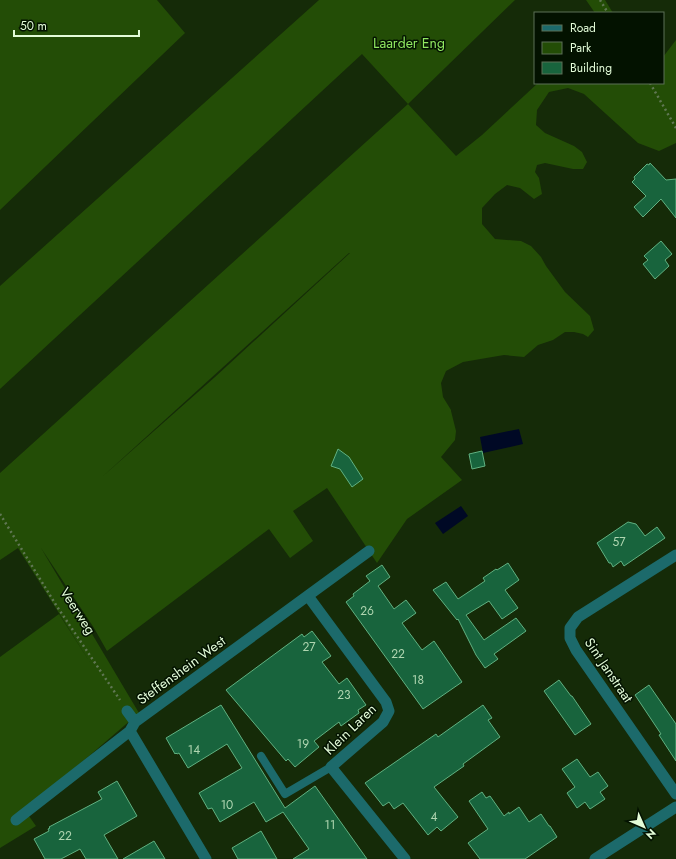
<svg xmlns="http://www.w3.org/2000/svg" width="676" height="859" viewBox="0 0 676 859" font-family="Jost,sans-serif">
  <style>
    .green { fill: #234d06; fill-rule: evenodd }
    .water { fill: #000925 }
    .building { fill: #18643d; stroke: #60b181 }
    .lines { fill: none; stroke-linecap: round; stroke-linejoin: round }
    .path { stroke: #607754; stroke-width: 2.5; stroke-dasharray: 2 3; stroke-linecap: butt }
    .service { stroke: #1c6a6b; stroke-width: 8 }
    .minor { stroke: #1c6a6b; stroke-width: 11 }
    .labels { text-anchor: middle; stroke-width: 3; stroke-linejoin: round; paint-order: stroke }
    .number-label { font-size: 12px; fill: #b0d6b1 }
    .park-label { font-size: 14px; fill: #90e860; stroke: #031200 }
    .street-label { font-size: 14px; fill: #e3fcd8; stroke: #031200 }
  </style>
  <rect width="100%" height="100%" fill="#152b08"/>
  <path class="green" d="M0 0H157L185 33 0 210Z
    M319 0H515L408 104 456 156 482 135 538 83H663V57L676 40V143L659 151 638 143 584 94 568 88 549 92 537 110 536 125 545 133 574 146 582 152 587 162 583 169H573L545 163 537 165 535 172 539 178 542 194 534 199 520 188 507 185 495 194 482 208V224L495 239 521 241 531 246 541 257 546 266 565 292 590 316 594 330 588 337 583 334 574 332H565L553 340 538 345 524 357 504 355 463 362 446 371 441 383 443 397 451 410V411L456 431 455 440 441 457 462 480 407 519 377 563 327 488 293 511 313 541 290 558 269 529 107 651 94 628 41 548 139 713 89 756 24 809 36 826 0 848V657L59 614 91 664 18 548 0 560V473L408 104 362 54 0 389V286ZM350 253 215 377 102 477 349 253Z
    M586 0H605L613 13H595Z"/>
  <path class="water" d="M519 429 523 444 483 453 480 437Z
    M461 506 468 516 443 534 435 523Z"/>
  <path class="building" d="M650 163 666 180 676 179V218L661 199 643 217 634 207 646 196 632 182 635 179 634 177 647 164 649 165Z
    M661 241 672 254 665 260 669 266 655 279 643 264 648 260 644 256Z
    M338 449 349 457 363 479 352 487 340 469 331 466Z
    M482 451 485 466 472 469 469 454Z
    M628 522 636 524 645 536 657 527 665 538 624 566 621 561 613 567 611 563H609L597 543Z
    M508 563 519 580 505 590 518 608 502 619 489 601 466 615 484 640 516 618 526 631 494 654 498 659 485 668 476 655 458 619 457 620 433 590 446 582 458 599 485 581 483 578 496 569 497 570Z
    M382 565 390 577 378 586 394 609 406 600 416 613 402 623 422 650 434 641 462 682 423 709 346 602 354 596 353 594 370 581 366 576Z
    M312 631 331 656 322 662 339 684 347 678 366 705 358 710 359 713 341 726 339 722 314 741 319 747 295 767 288 759 286 761 226 690 302 634 304 637Z
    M559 680 571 696H572L591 724 575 735 544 691Z
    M649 685 676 724V761L659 735 661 734 635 695Z
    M221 705 285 808 315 786 367 859H293L309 849 283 812 266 822 254 802 220 822 212 808 208 809 199 793 242 768 227 744 188 768 179 753 177 754 176 753 175 754 166 738Z
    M483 705 492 718 488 720 500 737 463 764 464 766 434 787 458 817 441 831 437 827 428 835 403 803 394 809 389 802 383 806 365 783 436 734 438 737Z
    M577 759 590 777 598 772 608 786 600 792 605 799 590 809 585 802 577 808 567 793 575 787 562 769Z
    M117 781 137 816 104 835 118 859H86L80 849 61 859H45L34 839 49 831 48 829 50 828 49 827 102 799 98 792Z
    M482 792 486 798 490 796 504 816 509 812V814L519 807 529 822 541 814 549 826H550L557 837 525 859H480L468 843 488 829 469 801Z
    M261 831 277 859H238L232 848Z
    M154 841 165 859H123Z"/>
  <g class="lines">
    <path class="path" d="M600 0 608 13
      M650 83 676 128
      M0 514 56 605 120 700"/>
    <path class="service" d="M261 756 285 794 331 767"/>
    <path class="minor" d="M676 555 578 617 570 628V638L576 650 676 794
      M308 596 386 702 389 711 383 722 331 767 405 859
      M127 711 135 722
      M130 731 206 859
      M16 820 130 731 135 722 369 551
      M595 859 676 807"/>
  </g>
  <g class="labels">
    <g class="number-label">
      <text x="619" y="546">57</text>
      <text x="367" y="615">26</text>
      <text x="309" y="651">27</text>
      <text x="398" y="658">22</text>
      <text x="418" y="684">18</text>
      <text x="344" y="699">23</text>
      <text x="303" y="748">19</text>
      <text x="194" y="754">14</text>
      <text x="227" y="809">10</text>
      <text x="434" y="821">4</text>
      <text x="330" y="829">11</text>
      <text x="65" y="840">22</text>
    </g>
    <g class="park-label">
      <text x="409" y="48">Laarder Eng</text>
    </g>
    <g class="street-label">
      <text transform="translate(78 611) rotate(57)" y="5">Veerweg</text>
      <text transform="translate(181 670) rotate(-36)" y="5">Steffenshein West</text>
      <text transform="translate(609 670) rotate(56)" y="5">Sint Janstraat</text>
      <text transform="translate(350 729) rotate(-44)" y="5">Klein Laren</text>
    </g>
  </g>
  <rect x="534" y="12" width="130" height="72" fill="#031200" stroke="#5d7056"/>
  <rect x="542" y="25" width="20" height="6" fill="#1c6a6b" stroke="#5d7056"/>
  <text x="570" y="32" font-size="12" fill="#e3fcd8">Road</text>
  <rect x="542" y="42" width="20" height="12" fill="#234d06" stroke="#5d7056"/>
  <text x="570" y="52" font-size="12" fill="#e3fcd8">Park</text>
  <rect x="542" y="62" width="20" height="12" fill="#18643d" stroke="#5d7056"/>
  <text x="570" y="72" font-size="12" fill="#e3fcd8">Building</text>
  <g transform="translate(644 827) rotate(135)" stroke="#031200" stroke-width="3" paint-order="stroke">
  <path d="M0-3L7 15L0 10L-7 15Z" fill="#e3fcd8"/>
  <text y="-6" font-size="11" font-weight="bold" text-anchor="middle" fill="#e3fcd8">N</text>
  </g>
  <path d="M14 30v6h125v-6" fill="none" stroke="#e3fcd8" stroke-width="2"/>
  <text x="20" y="30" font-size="12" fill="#e3fcd8" stroke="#031200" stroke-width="3" paint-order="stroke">50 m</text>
</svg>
